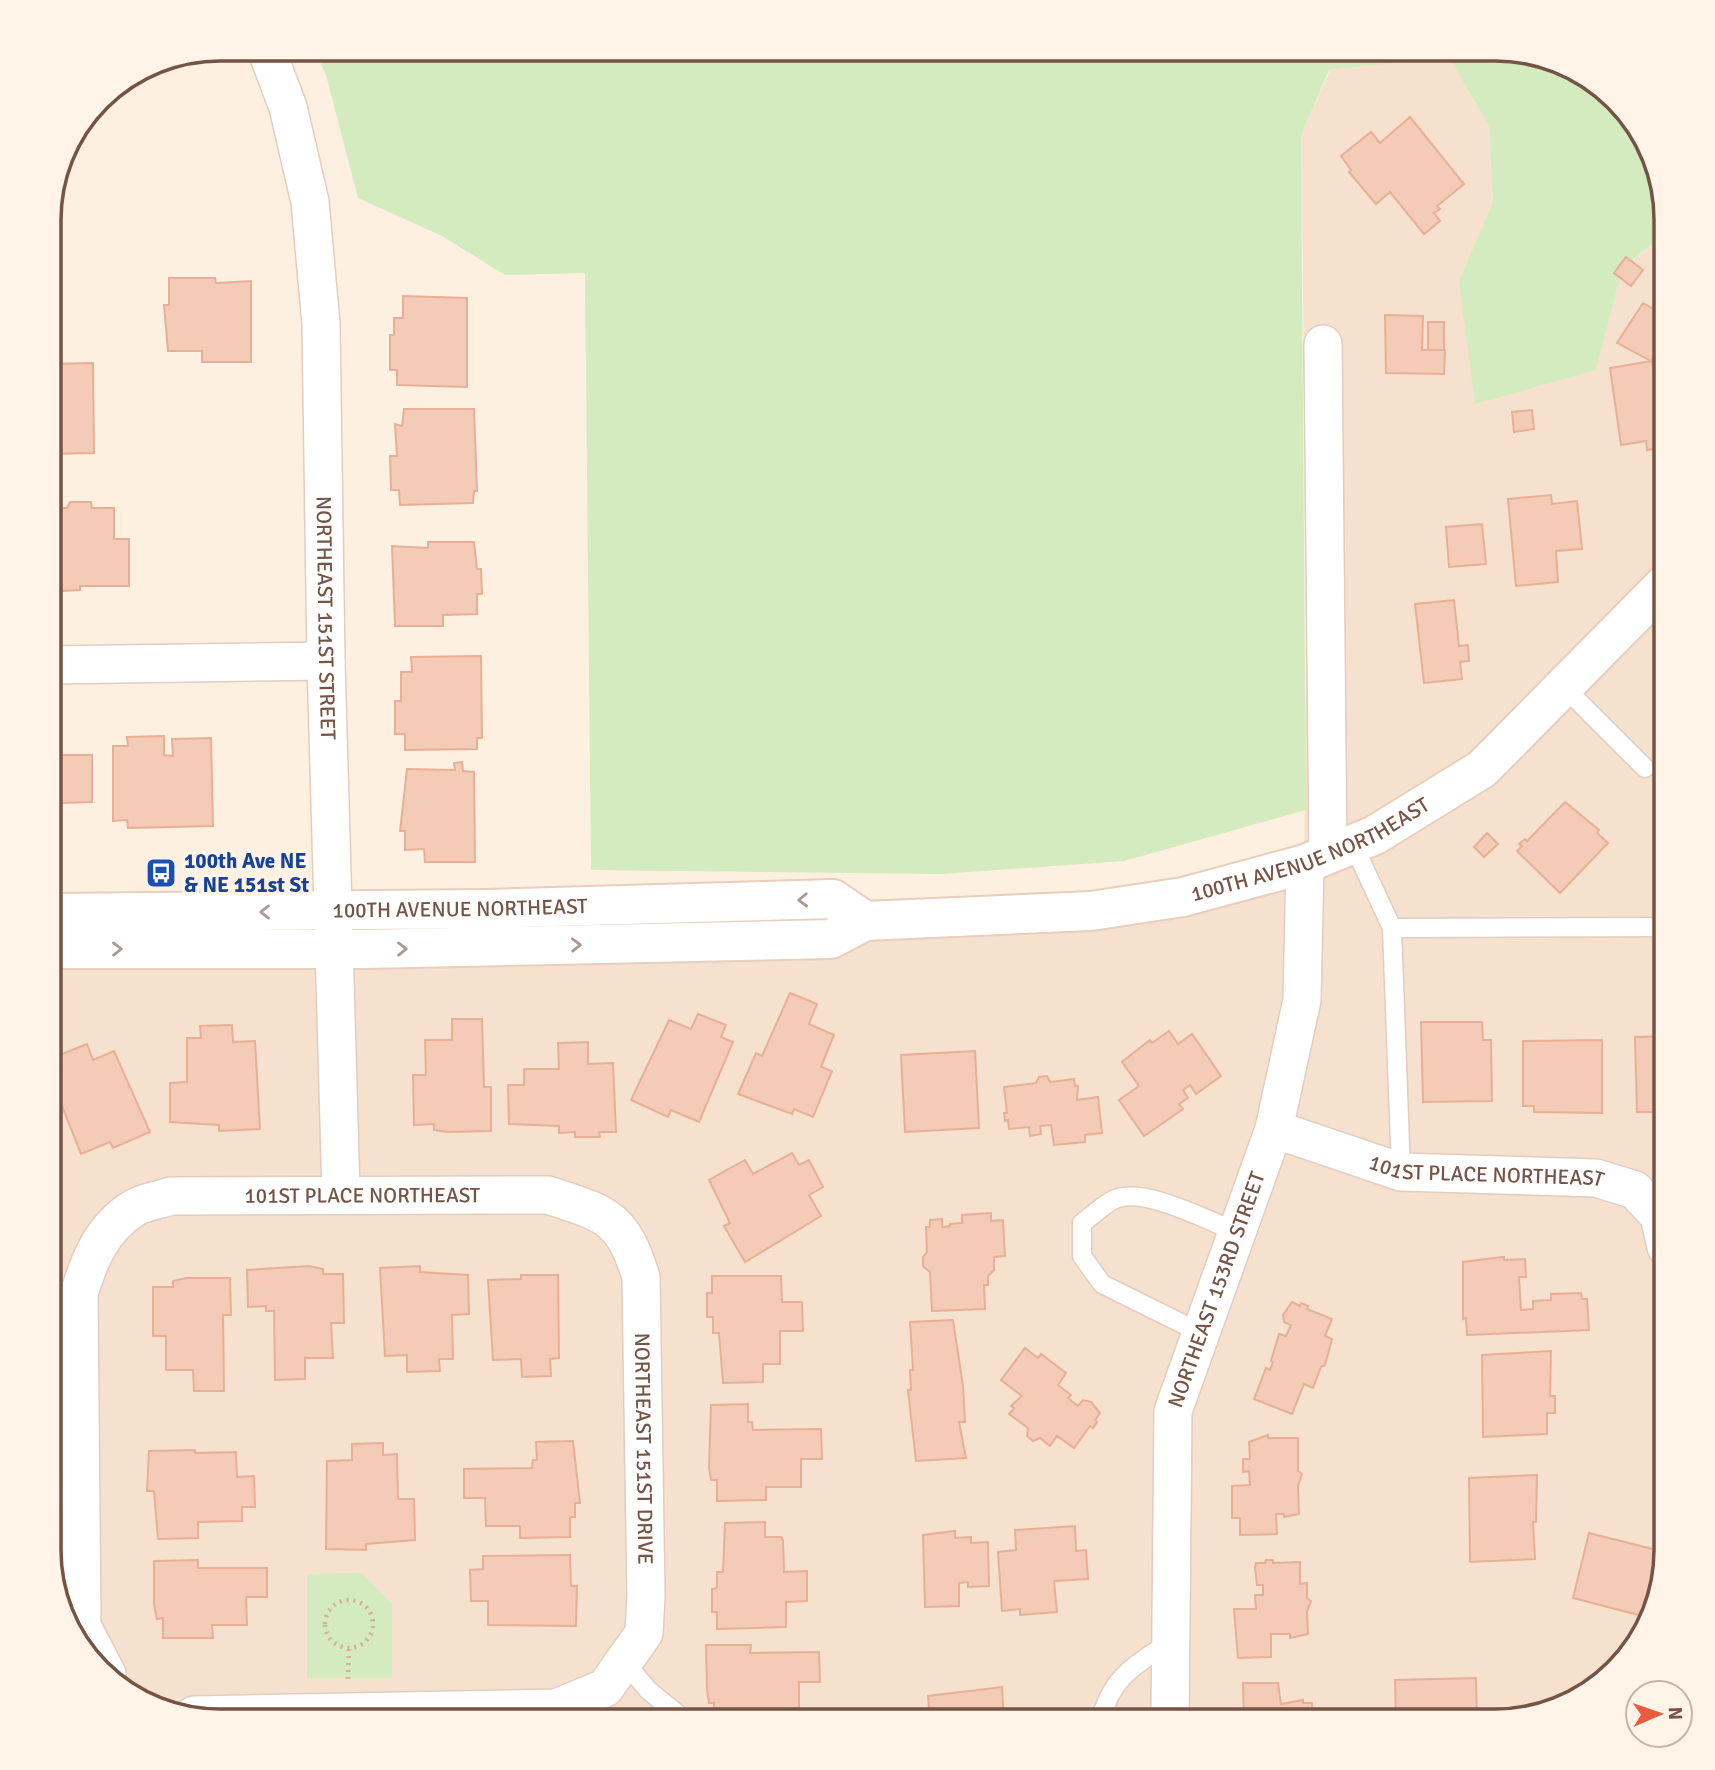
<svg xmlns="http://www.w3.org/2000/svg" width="1715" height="1770" viewBox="0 0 1715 1770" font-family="Signika,sans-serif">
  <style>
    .residential { fill: #f5e1ce }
    .green { fill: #d3ebbe }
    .building { fill: #f4cbb6; stroke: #e7b096; stroke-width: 2 }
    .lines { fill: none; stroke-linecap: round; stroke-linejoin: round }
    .service-casing { stroke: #e3cdbe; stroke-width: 21 }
    .minor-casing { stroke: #e3cdbe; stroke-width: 40 }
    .secondary-casing { stroke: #e9cebb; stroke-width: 42 }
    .path { stroke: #d8ae9a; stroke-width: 4.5; stroke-dasharray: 2 5; stroke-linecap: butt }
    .service { stroke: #fff; stroke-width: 18 }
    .minor { stroke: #fff; stroke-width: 37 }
    .secondary { stroke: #fff; stroke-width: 38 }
    .oneway { stroke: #ac9890 }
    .labels { text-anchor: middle; stroke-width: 7; stroke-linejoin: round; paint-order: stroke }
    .street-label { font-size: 21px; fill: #755446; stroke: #fff4e7 }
    .transit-label { font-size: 21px; font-weight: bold; fill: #164399; stroke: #fff4e7; text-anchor: start }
    .rim { fill: none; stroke: #755446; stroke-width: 3.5 }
  </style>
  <rect width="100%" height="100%" fill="#fdf0e0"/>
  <path class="residential" d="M1449 56 1489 126 1493 201 1459 281 1622 268 1666 233V1549L1648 1625 1607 1679 1560 1708 1495 1721H221L145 1703 91 1662 62 1615 49 1550V936L865 921 1091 911 1304 864 1307 581 1301 136 1330 70Z"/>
  <path class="green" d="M314 49H1505C1526 55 1555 57 1573 68 1634 106 1666 161 1666 233L1622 268 1596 370 1475 404 1459 281 1493 201 1489 126 1449 57 1329 70 1301 136 1306 810 1124 861 940 874 591 870 585 273 505 275 442 236 358 198 326 75Z
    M362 1573 392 1604V1678H307V1574Z"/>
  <path class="building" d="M1410 117 1464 184 1437 206 1440 209 1434 213 1440 221 1424 234 1390 192 1376 204 1349 172 1351 170 1341 156 1371 132 1380 143Z
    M1626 257 1643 270 1631 286 1614 273Z
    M169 278H215L216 283 251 281V362H202V351H168L164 305H169Z
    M403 296 467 298V387L397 385V370H390V335H394V318H403Z
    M1643 303 1666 316 1660 326 1666 329V334L1651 361 1617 343Z
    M1385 315 1423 316 1422 350H1445L1444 374 1386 373Z
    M1428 322H1444V350H1428Z
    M1652 361 1661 416 1666 415V447L1647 450 1646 441 1621 445 1610 368Z
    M93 363 94 453 49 454V364Z
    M404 409H474L477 491H474L473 503 400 505 399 490H391L390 456H397L395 424 402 426Z
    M1532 410 1534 429 1514 432 1512 412Z
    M1551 495 1552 504 1577 501 1582 549 1556 551 1558 582 1516 586 1508 499Z
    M70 502H91L92 508H114V539H129V586H80V590L61 591 49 589V508H67Z
    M1482 524 1486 564 1449 567 1446 527Z
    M428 542H474L477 569H481L482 594H477V614L443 615V626H395L392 546 428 548Z
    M1454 600 1459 646 1468 645 1469 661 1460 662 1462 679 1424 683 1415 604Z
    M481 656 482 738H477V749L405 750V734H395V701H401V672H412L411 657Z
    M164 736V755L173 756 172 739 211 738 213 826 128 828 127 820 113 821V746H128L127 737Z
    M58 755H92V802L59 803V825H49V759H58Z
    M462 762 463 771 474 772 475 862H425L424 849 405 850V831H400L407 769 455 770 454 763Z
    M1565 802 1599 830 1597 833 1608 843 1560 893 1517 851 1522 846 1519 844 1525 839 1527 841Z
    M1487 833 1498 844 1484 857 1474 847Z
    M1666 836V857L1655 847Z
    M790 993 817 1004 809 1024 834 1035 821 1067 832 1071 813 1117 794 1109 792 1114 738 1094 756 1053 762 1056Z
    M698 1014 726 1025 721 1037 733 1042 699 1122 671 1110 668 1117 631 1100 669 1020 691 1029Z
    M452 1019H482L484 1087H491V1131L448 1132 434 1130V1124L414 1125 413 1075H426L425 1040H452Z
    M1421 1022H1482L1483 1040H1491L1492 1101 1423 1102Z
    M232 1025 233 1042 255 1041 260 1129 219 1131V1125L170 1122V1083L187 1082V1038H201L200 1026Z
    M1169 1031 1178 1044 1192 1034 1221 1076 1196 1094 1190 1085 1183 1090 1188 1098 1179 1104 1183 1109 1144 1136 1119 1100 1139 1086 1122 1062 1150 1040 1152 1043Z
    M1666 1036V1112H1637L1635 1037Z
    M1602 1040V1113L1534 1112V1106H1523V1041Z
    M588 1042V1064L613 1063 616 1132H599L600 1137H575V1132L559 1133V1126L509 1124 508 1085H524V1069H559L558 1043Z
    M87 1044 93 1060 114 1051 150 1132 113 1148 110 1142 81 1154 49 1073 62 1067 57 1056Z
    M975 1051 979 1128 905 1132 901 1055Z
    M1047 1076 1050 1082 1074 1079 1075 1086H1078L1077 1100 1098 1097 1102 1133 1085 1135V1142L1054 1145 1051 1125 1040 1126 1041 1134 1030 1136 1029 1127 1009 1129 1008 1120 1005 1121 1004 1113H1007L1004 1087 1036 1083 1039 1077Z
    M792 1153 799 1165 809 1160 823 1187 809 1195 821 1216 745 1262 724 1226 730 1223 709 1180 745 1160 753 1174Z
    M991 1213V1221L1003 1220 1005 1256 994 1257V1270L988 1276V1285H984L985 1309 932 1311 930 1272 923 1266V1257L927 1252 926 1227H930V1220L942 1219V1227L950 1226V1224L962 1223V1215Z
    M1504 1257V1260L1525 1259 1526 1277H1519L1521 1310 1533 1309V1301L1551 1300V1294L1581 1293 1582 1299H1587L1589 1330 1467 1335 1466 1318 1463 1319V1262Z
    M309 1266 323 1269V1274H343L344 1323H331L333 1358H305V1379L275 1380 274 1311H266V1306L248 1307 247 1270Z
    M420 1266V1272L468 1275 469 1314 452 1315 453 1359H439L440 1371 407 1372V1355L385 1356 380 1268Z
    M521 1275H558L559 1358 550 1359 551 1376 522 1377 521 1359 493 1360 488 1280 521 1279Z
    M712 1276H781L782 1302H802L803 1331H780V1364H763V1382L723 1383 719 1333H713V1317H707V1293H712Z
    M186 1278H230L231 1315H223L224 1391H194L193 1370H166V1336H153V1287H173V1281Z
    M1292 1302 1300 1306 1301 1303 1308 1306 1307 1309 1332 1319 1325 1336 1332 1339 1325 1365 1321 1367 1313 1388 1304 1384 1292 1414 1254 1399 1266 1368 1270 1370 1273 1362 1271 1361 1279 1334 1286 1336 1291 1325 1284 1322 1283 1315Z
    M953 1320 963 1386 965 1422H959L966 1458 916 1461 908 1390H911L910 1370H913L910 1322Z
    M1025 1348 1038 1358 1041 1354 1066 1373 1058 1385 1071 1395 1068 1398 1078 1406 1083 1400 1091 1402 1100 1413 1095 1420 1097 1422 1093 1428 1090 1426 1074 1448 1057 1436 1050 1446 1040 1438 1033 1441 1027 1436 1028 1428 1009 1414 1014 1408 1011 1406 1022 1396 1001 1380Z
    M1551 1351 1550 1396H1555V1413H1547V1434L1483 1437 1482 1355Z
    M748 1404V1422H752L753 1430 821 1429 822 1459H801V1487H766V1500L717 1501V1480H711L709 1467 711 1405Z
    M1268 1435V1438H1298V1471L1302 1474 1298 1486 1299 1514 1284 1517V1514H1276L1277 1534 1240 1535V1518H1232V1486L1250 1485 1249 1471 1243 1472V1459H1250L1249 1442Z
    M573 1441 580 1503H575V1517H570V1537L520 1538V1526H486L485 1498H464V1469L532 1468 533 1460H537L536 1442Z
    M383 1443V1455L397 1454 398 1499H414L415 1540 366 1544V1550L326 1549 327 1461 352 1460V1444Z
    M195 1450V1453L236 1452 237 1477 254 1476 255 1507H242V1521L198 1522V1538L158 1539 154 1491H147L149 1451Z
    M1537 1475 1536 1522H1533L1535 1559 1470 1562 1469 1478Z
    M765 1522V1537H781L783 1540 784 1572 807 1571V1601L786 1602V1627L717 1629V1612H712V1589L717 1588V1572H723L725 1523Z
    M1075 1526 1076 1551 1086 1550 1088 1579 1054 1581 1057 1612 1020 1615V1609L1002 1611 998 1552 1016 1550 1015 1530Z
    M955 1531V1538L971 1537V1543L988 1542 989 1586 968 1587V1582L959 1583V1606L925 1607 923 1535Z
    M1589 1533 1665 1552 1650 1618 1573 1598Z
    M570 1555 571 1586H577L576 1626 488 1625V1601H471L470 1570 483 1569V1556Z
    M198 1560V1568H267V1597H246L247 1625H212L213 1638H163V1618L157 1619 154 1605V1561Z
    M1266 1560H1273V1563L1300 1562V1584L1307 1583V1598L1311 1601 1307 1612 1308 1634 1290 1638V1634H1271V1657L1238 1658 1234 1609H1256L1255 1595H1263V1585H1257L1255 1567 1256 1563H1265Z
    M706 1645H751L750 1653 819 1652 820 1682H799V1709L765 1710V1721H715L714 1703H709L707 1689Z
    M1476 1678 1477 1721H1396L1395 1680Z
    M1243 1683H1278L1281 1704 1303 1700V1703H1312V1721H1244Z
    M1002 1687 1004 1721H930L928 1696Z"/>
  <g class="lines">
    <g class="service-casing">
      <path id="service" d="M1564 687 1645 768
        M1353 844 1392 928 1401 1172
        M1392 928 1666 927
        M1201 1333 1102 1284 1082 1256V1223C1092 1216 1102 1206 1113 1200 1142 1185 1208 1221 1237 1232
        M625 1662 648 1690 686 1721
        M1100 1721C1113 1675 1133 1667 1171 1641"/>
    </g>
    <g class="minor-casing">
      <g id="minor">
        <path id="s1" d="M266 49 288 107 310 202 321 324 326 661 341 1194"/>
        <path d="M1323 344 1328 854"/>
        <path d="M49 665 326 661"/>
        <path id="s2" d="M1274 1129 1401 1172 1596 1178 1635 1190 1659 1216 1666 1247"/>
        <path id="s3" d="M107 1674 82 1626 79 1294C89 1260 102 1228 134 1208 144 1202 160 1200 171 1196L548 1195C606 1214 622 1216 641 1277L646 1596 644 1633 605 1688 556 1708 194 1715"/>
        <path id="s4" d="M1170 1721 1173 1411 1274 1129 1302 1000 1305 864"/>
      </g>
    </g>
    <g class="secondary-casing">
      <g id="secondary">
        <path id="s5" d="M49 913 486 909 833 899 865 921"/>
        <path id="s6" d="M49 949H364L831 939 865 921 1091 911 1183 897 1305 864 1375 835 1482 769 1666 583"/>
      </g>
    </g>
    <path class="path" d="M325 1624a24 24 0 1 1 48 0a24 24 0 1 1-48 0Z
      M348 1679 349 1649"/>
    <use href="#service" class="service"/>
    <use href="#minor" class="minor"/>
    <use href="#secondary" class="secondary"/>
  </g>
  <defs><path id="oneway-chevron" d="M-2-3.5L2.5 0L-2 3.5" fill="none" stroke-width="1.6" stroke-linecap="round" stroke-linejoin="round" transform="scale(1.75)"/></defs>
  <g class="oneway">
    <use href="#oneway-chevron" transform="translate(803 900) rotate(178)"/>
    <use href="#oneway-chevron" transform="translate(265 912) rotate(180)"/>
    <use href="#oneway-chevron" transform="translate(576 945) rotate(-1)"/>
    <use href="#oneway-chevron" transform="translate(117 949)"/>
    <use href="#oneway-chevron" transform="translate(402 949) rotate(-1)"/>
  </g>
  <defs>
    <g id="bus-square" transform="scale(1.575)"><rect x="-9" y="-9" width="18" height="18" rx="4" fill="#1a4fb4" stroke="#fff4e7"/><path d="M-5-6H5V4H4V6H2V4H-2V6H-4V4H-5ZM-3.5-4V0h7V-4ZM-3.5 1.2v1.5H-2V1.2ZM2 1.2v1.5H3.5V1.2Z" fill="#fff"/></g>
  </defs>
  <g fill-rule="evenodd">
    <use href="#bus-square" x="161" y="873"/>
  </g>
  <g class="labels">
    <g class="street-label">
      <text dy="7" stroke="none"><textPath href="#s1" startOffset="576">NORTHEAST 151ST STREET</textPath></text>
      <text dy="7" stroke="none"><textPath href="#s6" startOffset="1276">100TH AVENUE NORTHEAST</textPath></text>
      <text dy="7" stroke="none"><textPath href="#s5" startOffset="411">100TH AVENUE NORTHEAST</textPath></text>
      <text dy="7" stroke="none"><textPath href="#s2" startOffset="219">101ST PLACE NORTHEAST</textPath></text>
      <text dy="7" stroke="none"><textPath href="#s3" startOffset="721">101ST PLACE NORTHEAST</textPath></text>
      <text dy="7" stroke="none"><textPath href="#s4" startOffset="439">NORTHEAST 153RD STREET</textPath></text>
      <text dy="7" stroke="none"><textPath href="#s3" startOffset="1211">NORTHEAST 151ST DRIVE</textPath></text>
    </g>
    <g class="transit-label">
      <text x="184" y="868">100th Ave NE<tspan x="184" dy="24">&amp; NE 151st St</tspan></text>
    </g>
  </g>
  <path d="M0 0H1715V1770H0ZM220 61H1495A159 159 0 0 1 1654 220V1550A159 159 0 0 1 1495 1709H220A159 159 0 0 1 61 1550V220A159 159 0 0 1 220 61Z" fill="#fff4e7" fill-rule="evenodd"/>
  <path class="rim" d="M220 61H1495A159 159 0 0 1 1654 220V1550A159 159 0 0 1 1495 1709H220A159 159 0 0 1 61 1550V220A159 159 0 0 1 220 61Z"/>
  <g transform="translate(1659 1714) rotate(88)"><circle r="33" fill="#fff4e7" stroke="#c8b4a7" stroke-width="2"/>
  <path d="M0-5L12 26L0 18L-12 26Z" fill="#ed5b3f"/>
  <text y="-10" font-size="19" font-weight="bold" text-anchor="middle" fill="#755446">N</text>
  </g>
</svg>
